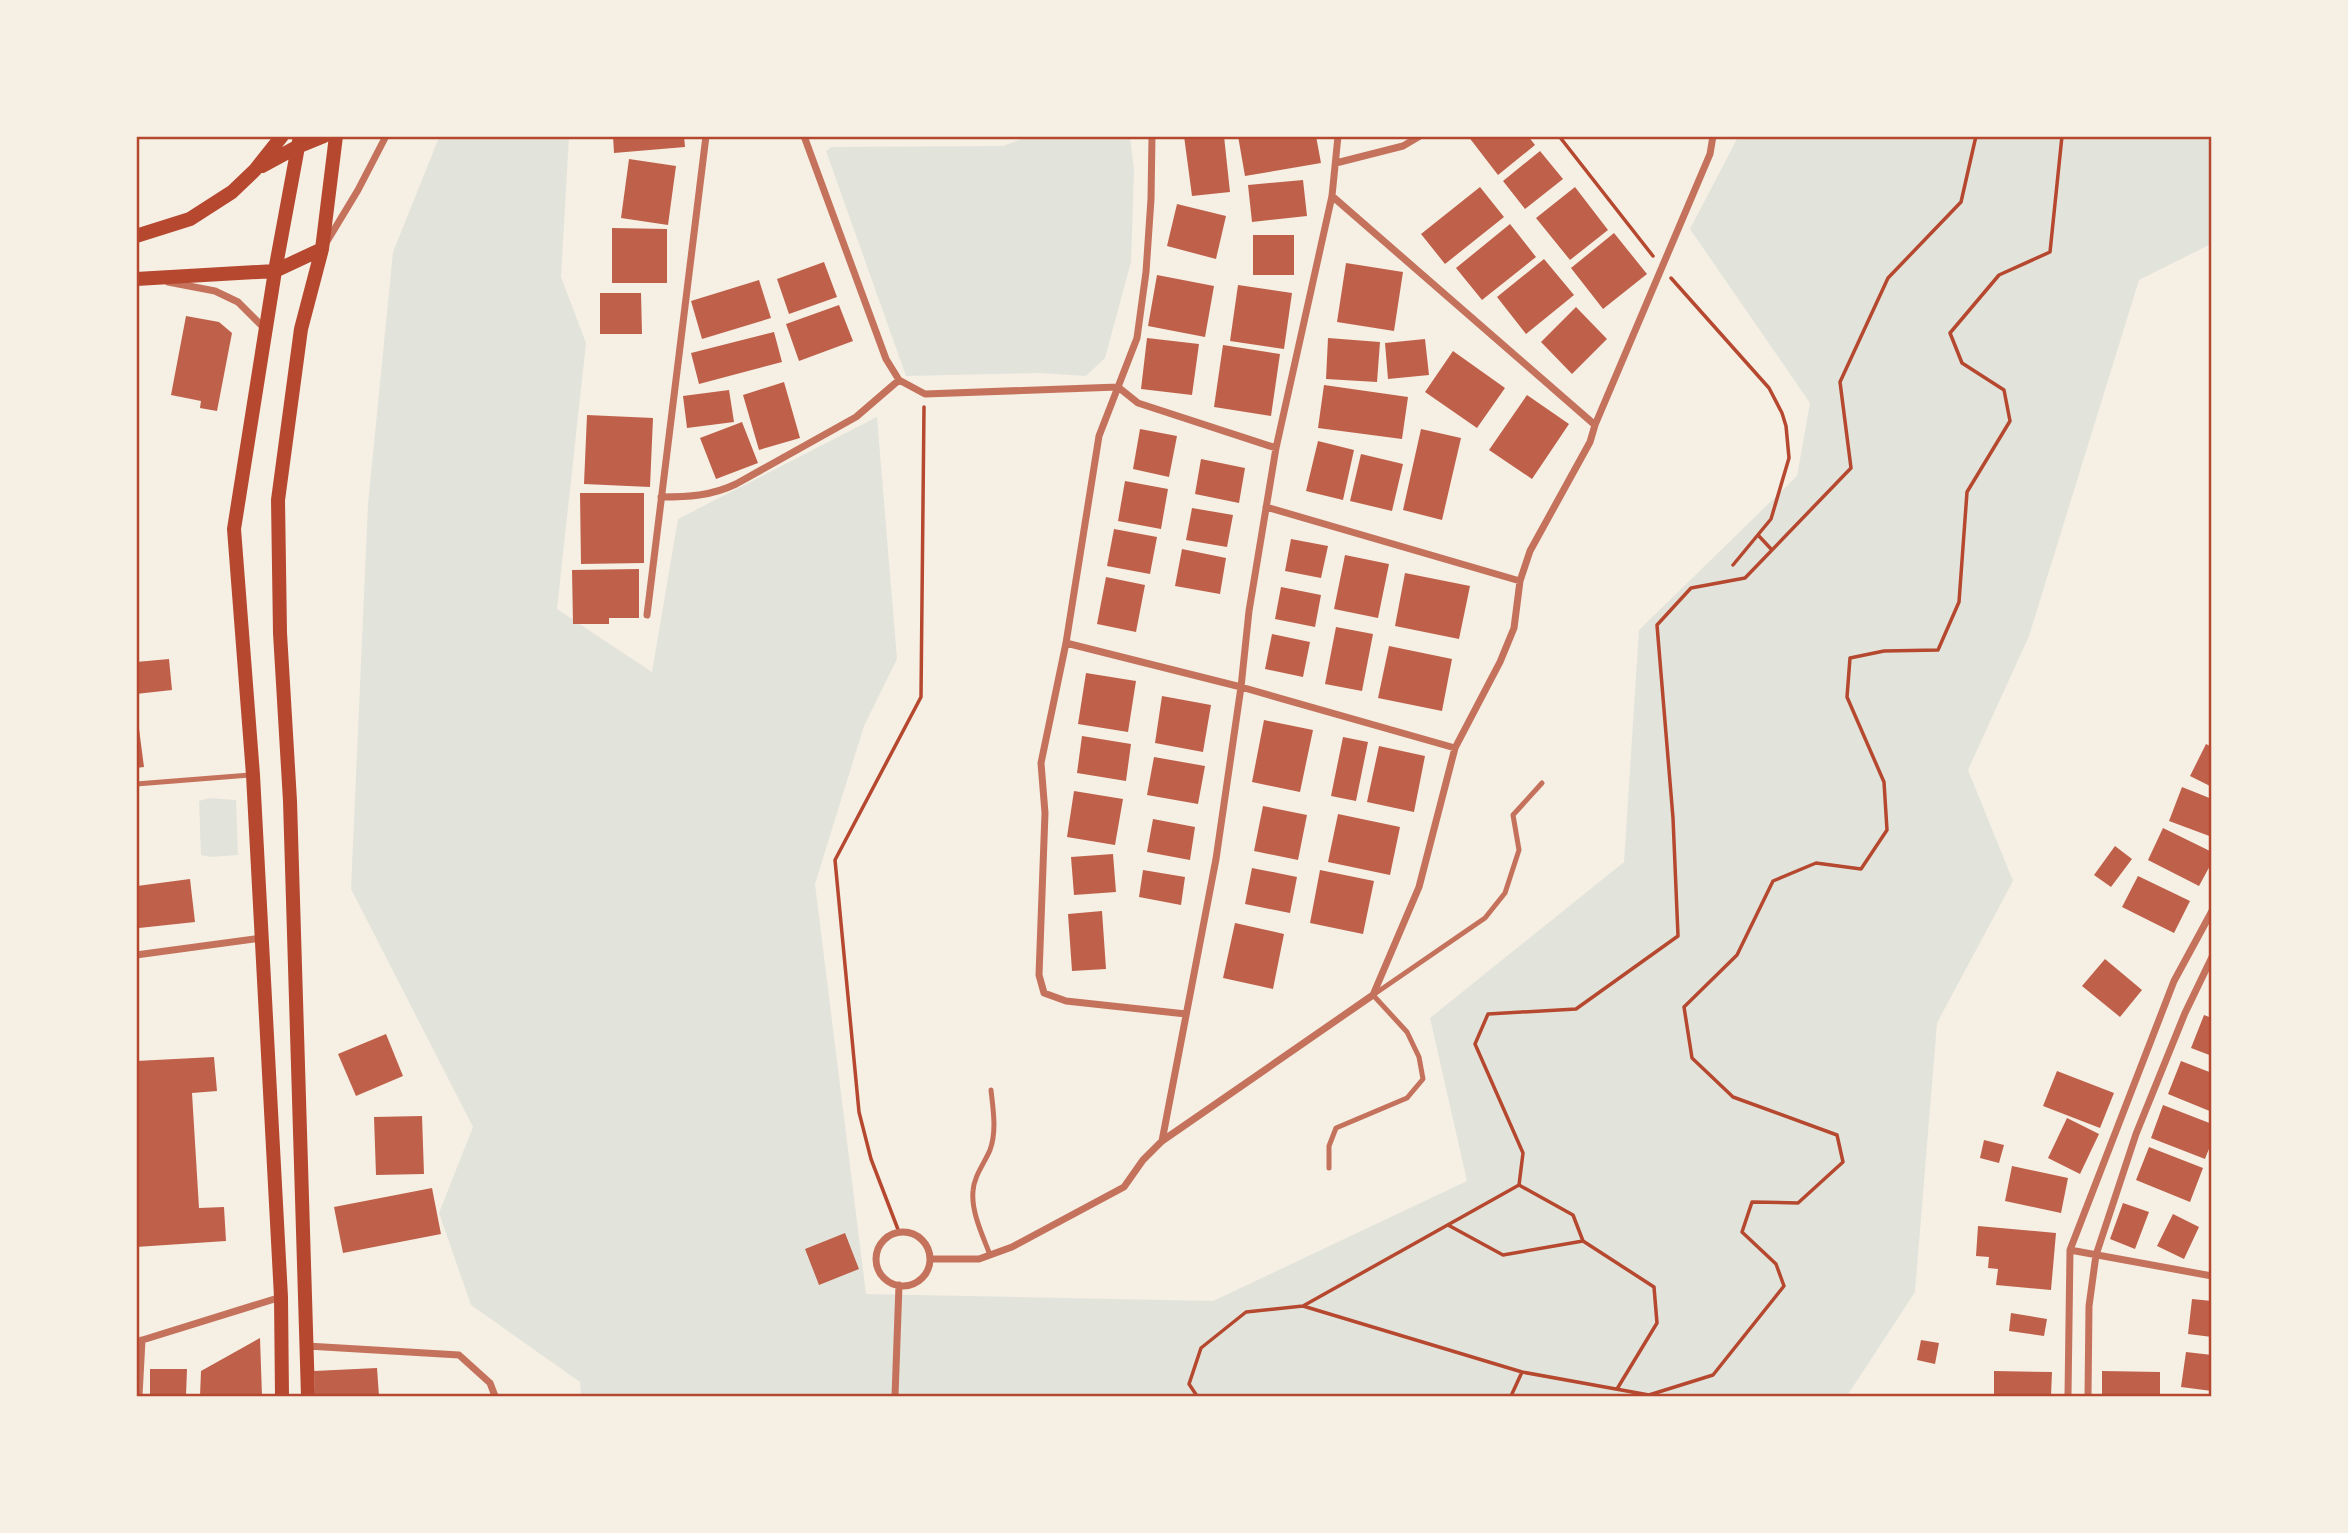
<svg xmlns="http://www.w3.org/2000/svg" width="2348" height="1533" viewBox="0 0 2348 1533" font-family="'DejaVu Sans',sans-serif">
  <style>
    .green { fill: #e2e4dc }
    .building { fill: #bf614a }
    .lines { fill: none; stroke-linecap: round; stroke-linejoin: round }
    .path { stroke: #b5482f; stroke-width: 3.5 }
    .service { stroke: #c5725c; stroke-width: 5 }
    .minor { stroke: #c5725c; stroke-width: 7 }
    .secondary { stroke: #b5482f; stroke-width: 14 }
    .neatline { fill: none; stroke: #b5482f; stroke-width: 2.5 }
  </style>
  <rect width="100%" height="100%" fill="#f6efe4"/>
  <path class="green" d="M1030 136 1130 137 1134 171 1131 262 1105 358 1086 376 1040 373 906 376 826 151 832 147 1003 146Z
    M442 137H569L561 277 586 343 557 609 652 672 678 519 877 417 897 659 864 726 815 884 866 1294 1213 1301 1467 1181 1430 1018 1624 862 1639 630 1797 476 1810 403 1690 229 1738 137H2211V244L2139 280 2029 636 1968 770 2013 881 1937 1023 1915 1292 1847 1396H581L580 1382 471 1305 439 1213 473 1127 351 889 368 504 393 252 438 140Z
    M209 798 236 800 238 855 211 857 201 855 199 801Z"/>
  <path class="building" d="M613 136H684L685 147 614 153Z
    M1184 136H1224L1230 192 1192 196Z
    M1238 136H1316L1321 163 1245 176Z
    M1468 136H1528L1535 145 1498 175Z
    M1540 151 1563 179 1525 209 1503 181Z
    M629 159 676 166 668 225 621 218Z
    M1303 180 1307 216 1252 222 1248 185Z
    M1480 187 1504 217 1445 264 1421 234Z
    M1575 187 1608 230 1570 260 1536 218Z
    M1177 204 1226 216 1216 259 1167 246Z
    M1510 224 1536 257 1482 300 1456 268Z
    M612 228 667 229V283H612Z
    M1614 233 1647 274 1603 309 1571 268Z
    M1253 235H1294V275H1253Z
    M1544 259 1574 295 1526 334 1497 297Z
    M824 262 837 297 789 314 777 279Z
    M1346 263 1403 272 1394 331 1337 322Z
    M1157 275 1214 286 1205 337 1148 326Z
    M759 280 771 318 702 339 691 301Z
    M1238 285 1292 293 1284 349 1230 341Z
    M600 293H641L642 334H600Z
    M839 305 853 341 799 361 786 324Z
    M1576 307 1607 339 1572 374 1541 342Z
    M186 316 219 322 232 333 217 411 200 408 201 401 171 395Z
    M774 332 782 362 699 384 691 353Z
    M1147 338 1199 344 1192 395 1141 389Z
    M1328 338 1380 342 1377 382 1326 379Z
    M1425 339 1429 375 1388 379 1385 343Z
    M1223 345 1280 354 1271 416 1214 407Z
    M1453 351 1505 388 1477 428 1425 392Z
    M784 382 800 438 759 450 743 395Z
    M1324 385 1408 397 1402 439 1318 428Z
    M729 390 734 422 687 428 683 396Z
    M1527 395 1569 424 1532 479 1489 450Z
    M587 415 653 418 650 487 584 484Z
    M742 422 758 463 716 479 700 438Z
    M1140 429 1177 436 1169 477 1133 469Z
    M1421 429 1461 438 1442 520 1403 510Z
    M1318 441 1354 450 1343 500 1306 491Z
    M1361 454 1403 464 1392 511 1350 501Z
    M1201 459 1245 468 1239 503 1195 494Z
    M1125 481 1168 489 1161 529 1118 521Z
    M580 493H644V563L581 564Z
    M1192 508 1233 515 1227 547 1186 540Z
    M1114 529 1157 537 1150 574 1107 566Z
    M1291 539 1328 546 1321 578 1285 571Z
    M1182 549 1226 558 1220 594 1175 586Z
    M1345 555 1389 564 1378 618 1334 609Z
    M639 569V618H609V624H573L572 570Z
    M1405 573 1470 586 1459 639 1395 626Z
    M1106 577 1145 585 1136 632 1097 624Z
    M1281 587 1321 595 1315 627 1275 619Z
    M1336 627 1373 634 1362 691 1325 684Z
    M1272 634 1310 642 1303 677 1265 669Z
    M1389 646 1452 659 1442 711 1378 698Z
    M169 659 172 690 136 694V662Z
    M1086 673 1136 681 1128 732 1078 724Z
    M1162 696 1211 705 1203 752 1155 743Z
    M1264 720 1313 730 1300 792 1252 782Z
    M136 721H138L144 767 136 768Z
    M1082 736 1131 744 1126 781 1077 773Z
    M1343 737 1368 742 1356 801 1331 796Z
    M2206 744 2212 747V787L2190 776Z
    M1379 746 1425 756 1414 812 1367 802Z
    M1154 757 1205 766 1198 804 1147 795Z
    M2182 787 2212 799V837L2169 821Z
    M1074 791 1123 799 1115 845 1067 837Z
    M1263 806 1307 815 1298 860 1254 851Z
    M1338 814 1400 827 1390 875 1328 862Z
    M1153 819 1195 827 1190 860 1147 852Z
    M2163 828 2212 852V862L2199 886 2148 860Z
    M2115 846 2132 859 2111 887 2094 875Z
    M1113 854 1116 892 1074 895 1071 857Z
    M1252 868 1297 877 1290 913 1245 904Z
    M1143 870 1185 877 1181 905 1139 897Z
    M1320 870 1374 881 1363 934 1310 923Z
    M2138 876 2190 901 2174 933 2122 907Z
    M190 879 195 922 139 928 137 886Z
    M1102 911 1106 969 1072 971 1068 914Z
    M1235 923 1284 934 1273 989 1223 978Z
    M2105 959 2142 990 2120 1017 2082 986Z
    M2204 1015 2212 1018V1056L2191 1048Z
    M386 1034 403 1076 356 1096 338 1054Z
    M214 1057 217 1091 192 1093 199 1208 224 1207 226 1241 136 1247V1061Z
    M2181 1061 2212 1073V1112L2168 1094Z
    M2057 1071 2114 1093 2100 1128 2043 1106Z
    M2163 1105 2212 1124V1141L2205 1159 2151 1138Z
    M422 1116 424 1174 376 1175 374 1117Z
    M2067 1118 2099 1134 2080 1174 2048 1158Z
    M1984 1140 2004 1145 1999 1163 1980 1158Z
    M2149 1147 2203 1168 2190 1202 2136 1180Z
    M2012 1166 2068 1178 2061 1213 2005 1201Z
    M432 1188 441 1234 343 1253 334 1207Z
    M2123 1203 2149 1212 2135 1249 2110 1239Z
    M2173 1214 2199 1227 2184 1259 2157 1246Z
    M1978 1226 2056 1233 2051 1290 1996 1285 1998 1269 1988 1268 1989 1257 1976 1256Z
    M845 1233 859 1269 819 1285 805 1249Z
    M2192 1299 2212 1301V1337L2188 1334Z
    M2011 1313 2047 1319 2044 1336 2009 1331Z
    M260 1338 262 1396H200L201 1371Z
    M1921 1340 1939 1343 1935 1364 1917 1360Z
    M2186 1352 2212 1355V1391L2181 1387Z
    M377 1368 379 1396H315L314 1371Z
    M150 1369H187L186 1396H150Z
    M1994 1371 2052 1372 2051 1396H1994Z
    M2102 1371 2160 1372V1396H2102Z"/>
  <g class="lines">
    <path class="path" d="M1559 136 1653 256
      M1671 278 1769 388 1782 413 1786 426 1789 458 1771 519 1733 565
      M1758 535 1772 550
      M1519 1185 1573 1215 1583 1241 1654 1287 1657 1323 1617 1389
      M1448 1225 1503 1255 1583 1241
      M899 1232 871 1159 859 1112 835 860 921 697 924 407
      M1303 1306 1519 1185 1523 1153 1475 1044 1488 1014 1576 1009 1678 936 1673 818 1657 625 1691 588 1745 578 1851 468 1840 382 1888 278 1961 202 1976 136
      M1197 1396 1189 1384 1201 1348 1246 1312 1303 1306 1522 1372
      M1511 1396 1522 1372 1649 1395 1713 1375 1784 1286 1776 1264 1742 1232 1752 1202 1798 1203 1843 1162 1837 1135 1733 1097 1692 1058 1684 1007 1737 955 1773 881 1816 863 1861 869 1887 830 1884 782 1847 697 1850 658 1884 651 1938 650 1959 602 1967 492 2010 421 2004 390 1962 363 1950 333 1999 275 2050 252 2062 136"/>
    <path class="service" d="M136 784 250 775
      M1329 1168V1146L1336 1128 1407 1098 1423 1079 1419 1057 1407 1032 1373 995 1485 918 1505 893 1519 850 1513 815 1542 783
      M990 1255C983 1236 971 1212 973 1191 974 1176 984 1164 990 1150 997 1131 993 1109 991 1090"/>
    <path class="minor" d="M804 136 886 359 899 380 925 394 1118 387 1138 403 1276 448
      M1152 136 1151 199 1146 272 1137 338 1099 436 1066 643 1041 763 1045 813 1039 975 1044 993 1066 1001 1186 1014
      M1336 163 1403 146 1420 136
      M326 243 358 190 386 136
      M168 282 215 291 238 302 264 328
      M1595 425 1710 154 1713 136
      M661 497C688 497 711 496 736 484L856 417 899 380
      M1266 507 1520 581
      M647 615 706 136
      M1066 643 1241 687 1455 748
      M136 955 261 938
      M1162 1141 1216 859 1241 687 1249 611 1276 448 1332 196 1338 136
      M876 1259a27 27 0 1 1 54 0a27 27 0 1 1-54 0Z
      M2070 1250 2212 1276
      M930 1259H979L1012 1247 1124 1187 1143 1160 1162 1141 1373 995 1419 887 1455 748 1500 662 1514 628 1520 581 1530 551 1590 442 1595 425 1332 196
      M136 1342 281 1297
      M307 1346 459 1355 490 1383 495 1396
      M139 1396 142 1340
      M895 1396 899 1285
      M2068 1396 2070 1250 2174 981 2212 911
      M2088 1396 2089 1306 2096 1255 2136 1134 2185 1013 2212 957"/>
    <path class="secondary" d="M262 166 297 147 324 136
      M136 236 190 219 232 192 255 170 282 136
      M136 279 275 271 322 249
      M282 1396 281 1297 253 775 234 529 275 271 300 136
      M308 1396 290 801 280 633 278 500 301 329 322 249 336 136"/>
  </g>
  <rect width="2348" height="1533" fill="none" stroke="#f6efe4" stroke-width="276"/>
  <rect x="138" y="138" width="2072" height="1257" class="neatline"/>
</svg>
